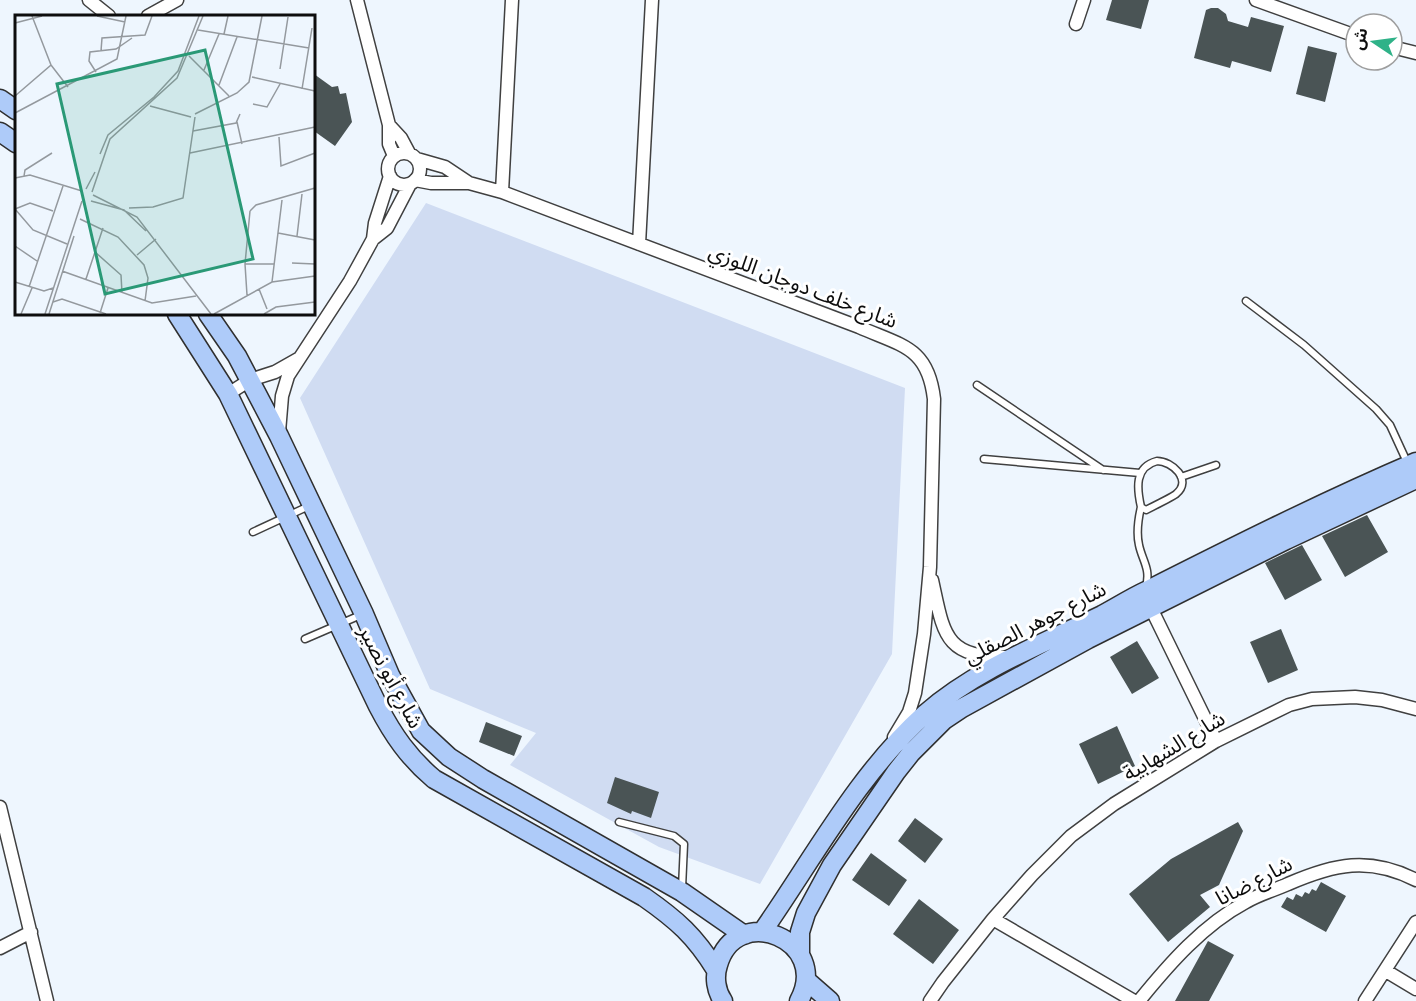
<svg xmlns="http://www.w3.org/2000/svg" width="1416" height="1001" viewBox="0 0 1416 1001" font-family="'Source Serif 4','Noto Sans Arabic',serif">
  <style>
    .farmland { fill: #d0dcf2 }
    .building { fill: #4a5455 }
    .lines { fill: none; stroke-linecap: round; stroke-linejoin: round }
    .lane-casing { stroke: #404040; stroke-width: 9 }
    .street-casing { stroke: #404040; stroke-width: 15 }
    .secondary-casing { stroke: #2f2f2f; stroke-width: 21 }
    .lane { stroke: #fff; stroke-width: 6 }
    .street { stroke: #fff; stroke-width: 12 }
    .secondary { stroke: #aecbf9; stroke-width: 18 }
    .labels { text-anchor: middle; stroke-width: 6; stroke-linejoin: round; paint-order: stroke }
    .street-label { font-size: 21px; fill: #0d0d0d; stroke: #fff }
    .inset-road { fill: none; stroke: #94999e; stroke-width: 1.5 }
    .view { fill: #2a9976; fill-opacity: 0.15; stroke: #2a9976; stroke-width: 3 }
    .inset-edge { fill: none; stroke: #0d0d0d; stroke-width: 3 }
  </style>
  <rect width="100%" height="100%" fill="#eef6fe"/>
  <path class="farmland" d="M426 203 905 388 892 654 760 884 659 847 510 765 536 733 430 689 300 398Z"/>
  <path class="building" d="M1112 0H1149L1141 29 1106 20Z
    M1211 8H1218L1226 14 1228 21 1248 27 1251 17 1284 26 1271 72 1232 61 1230 68 1194 58 1206 10Z
    M1308 46 1337 53 1325 102 1296 94Z
    M314 74 332 87 338 86 340 94 346 93 352 122 335 146 314 131Z
    M1367 515 1388 552 1345 577 1322 536Z
    M1302 545 1322 580 1285 600 1265 563Z
    M1281 629 1298 670 1268 683 1250 642Z
    M1137 641 1159 678 1132 694 1110 657Z
    M486 722 522 736 514 756 479 742Z
    M1117 726 1135 766 1098 784 1079 744Z
    M615 777 659 792 651 818 632 811 631 814 607 803Z
    M915 818 943 839 925 863 898 841Z
    M1238 822 1243 831 1219 885 1200 895 1210 907 1168 942 1129 894 1171 859Z
    M871 853 907 880 889 906 852 880Z
    M1321 882 1346 896 1326 932 1281 907 1287 897 1293 900 1296 894 1302 897 1305 892 1309 894 1312 889 1316 891Z
    M919 899 959 930 933 964 893 934Z
    M1208 941 1234 955 1209 1001H1175Z"/>
  <g class="lines">
    <g class="lane-casing">
      <path id="lane" d="M1246 301 1304 345 1376 409 1390 425 1407 462
        M977 385 1103 470
        M984 459 1140 473
        M1157 461C1172 461 1193 480 1176 494 1174 496 1148 509 1146 510L1141 507C1137 489 1134 467 1157 461Z
        M1181 477 1216 465
        M1141 507C1138 520 1136 532 1139 545 1142 560 1151 569 1146 586
        M253 532 309 506
        M305 639 363 614
        M619 822 674 836 684 844 682 888"/>
    </g>
    <g class="street-casing">
      <path id="street" d="M89 0 109 16
        M357 0 389 125V144L394 156
        M1256 0 1356 36
        M148 16 177 0
        M1076 24 1084 0
        M1392 47 1416 53
        M389 125 401 138 409 153
        M388 169a16 16 0 1 1 32 0a16 16 0 1 1-32 0Z
        M417 159 445 167 469 183
        M415 180 431 183H469L502 192 859 327C902 346 928 347 934 399L930 567 924 634 915 693 909 712 894 737
        M502 192 512 0
        M373 239 375 223 390 176
        M639 244 652 0
        M228 394 250 380 275 372 298 359
        M279 432 282 396 288 376 350 281 373 239 387 228 410 184
        M932 580C944 635 944 658 1009 657
        M1148 602 1216 741
        M0 807 47 1001
        M993 919 1134 1001
        M0 948 31 932
        M1386 971 1416 989
        M930 1001 943 982 993 919 1032 875 1071 836 1114 804 1216 741 1289 705 1312 699 1355 697 1382 700 1416 709
        M1139 1001C1169 964 1203 925 1246 902 1259 894 1275 890 1288 884 1334 864 1369 856 1416 880
        M1365 1001 1416 922"/>
    </g>
    <g class="secondary-casing">
      <path id="secondary" d="M0 99 16 110
        M0 132 16 143
        M177 314 228 394 378 706C393 735 409 758 434 779L644 897C677 920 695 936 716 970
        M208 314 237 356 279 436 364 614 390 675 421 731 449 757 483 779 682 892 744 935
        M762 932C813 859 858 774 925 714 975 670 1042 644 1102 615 1117 607 1131 598 1146 591 1235 546 1325 501 1416 462
        M800 954V932L806 913 832 865 896 772 911 753 944 720 962 708 1088 639 1286 540 1416 479
        M806 980 830 1001
        M723 1001C716 991 714 977 718 965 736 901 832 940 799 1001"/>
    </g>
    <use href="#lane" class="lane"/>
    <use href="#street" class="street"/>
    <use href="#secondary" class="secondary"/>
  </g>
  <g class="labels">
    <g class="street-label">
      <text transform="translate(803 286) rotate(21)" y="7">شارع خلف دوجان اللوزي</text>
      <text transform="translate(1035 623) rotate(-27)" y="7">شارع جوهر الصقلي</text>
      <text transform="translate(391 677) rotate(62)" y="7">شارع أبو نصير</text>
      <text transform="translate(1174 746) rotate(-31)" y="7">شارع الشهابية</text>
      <text transform="translate(1254 881) rotate(-27)" y="7">شارع ضانا</text>
    </g>
  </g>
  <g transform="translate(15 15)">
    <rect width="300" height="300" fill="#eef6fe"/>
    <path class="inset-road" d="M82 1 110 7M0 8 27 1M183 15 294 33M209 19 213 1M86 36 87 23 130 20 137 1M174 41 214 81M36 50 53 72M265 54 273 2M189 55 204 19M81 57 74 46 75 37 101 34 117 23M237 62 300 76M204 70 222 22M287 74 297 13M0 81 36 50 17 1M238 89 252 92 265 69M135 91 176 102M0 98 102 44 111 1M180 99 222 78 234 67 247 1M222 107 227 129M178 116 221 108 225 99M264 122 266 151 300 138M175 138 300 112M85 139 93 120 139 82 163 56 184 1M9 161 10 155 37 138M0 163 15 160 67 176M71 174 80 157M77 177 95 124 162 63 188 1M78 180 122 202 196 299M76 186 109 195 131 216M114 193 138 192 168 183 180 102M0 194 18 215 52 229M0 194 15 188 38 196M235 196 241 190 300 173M65 204 103 222 129 250 133 263 130 286M263 218 300 225M282 221 287 179M0 231 22 246M80 237 106 260 107 278M122 240 141 224M277 248 300 249M230 249H259M47 256 137 288 181 281M71 264 88 213M0 267 29 276 38 273M257 267 267 185M14 272 48 171M244 274 252 294M232 280 230 249 235 196M38 287 47 284 91 299M85 298 93 273M6 299 17 273M30 299 67 186M34 299 59 221M199 299 257 267 300 261M249 299 261 292 300 287"/>
    <path class="view" d="M190 35 238 244 90 279 42 69Z"/>
    <rect width="300" height="300" class="inset-edge"/>
  </g>
  <g transform="translate(1374 42) rotate(283)"><circle r="28" fill="#ffffff" stroke="#9e9e9e" stroke-width="1.5"/>
  <path d="M0-4.5L10 22L0 15L-10 22Z" fill="#2fb288"/>
  <text y="-9" font-size="16" font-weight="bold" text-anchor="middle" fill="#0d0d0d">ش</text>
  </g>
</svg>
